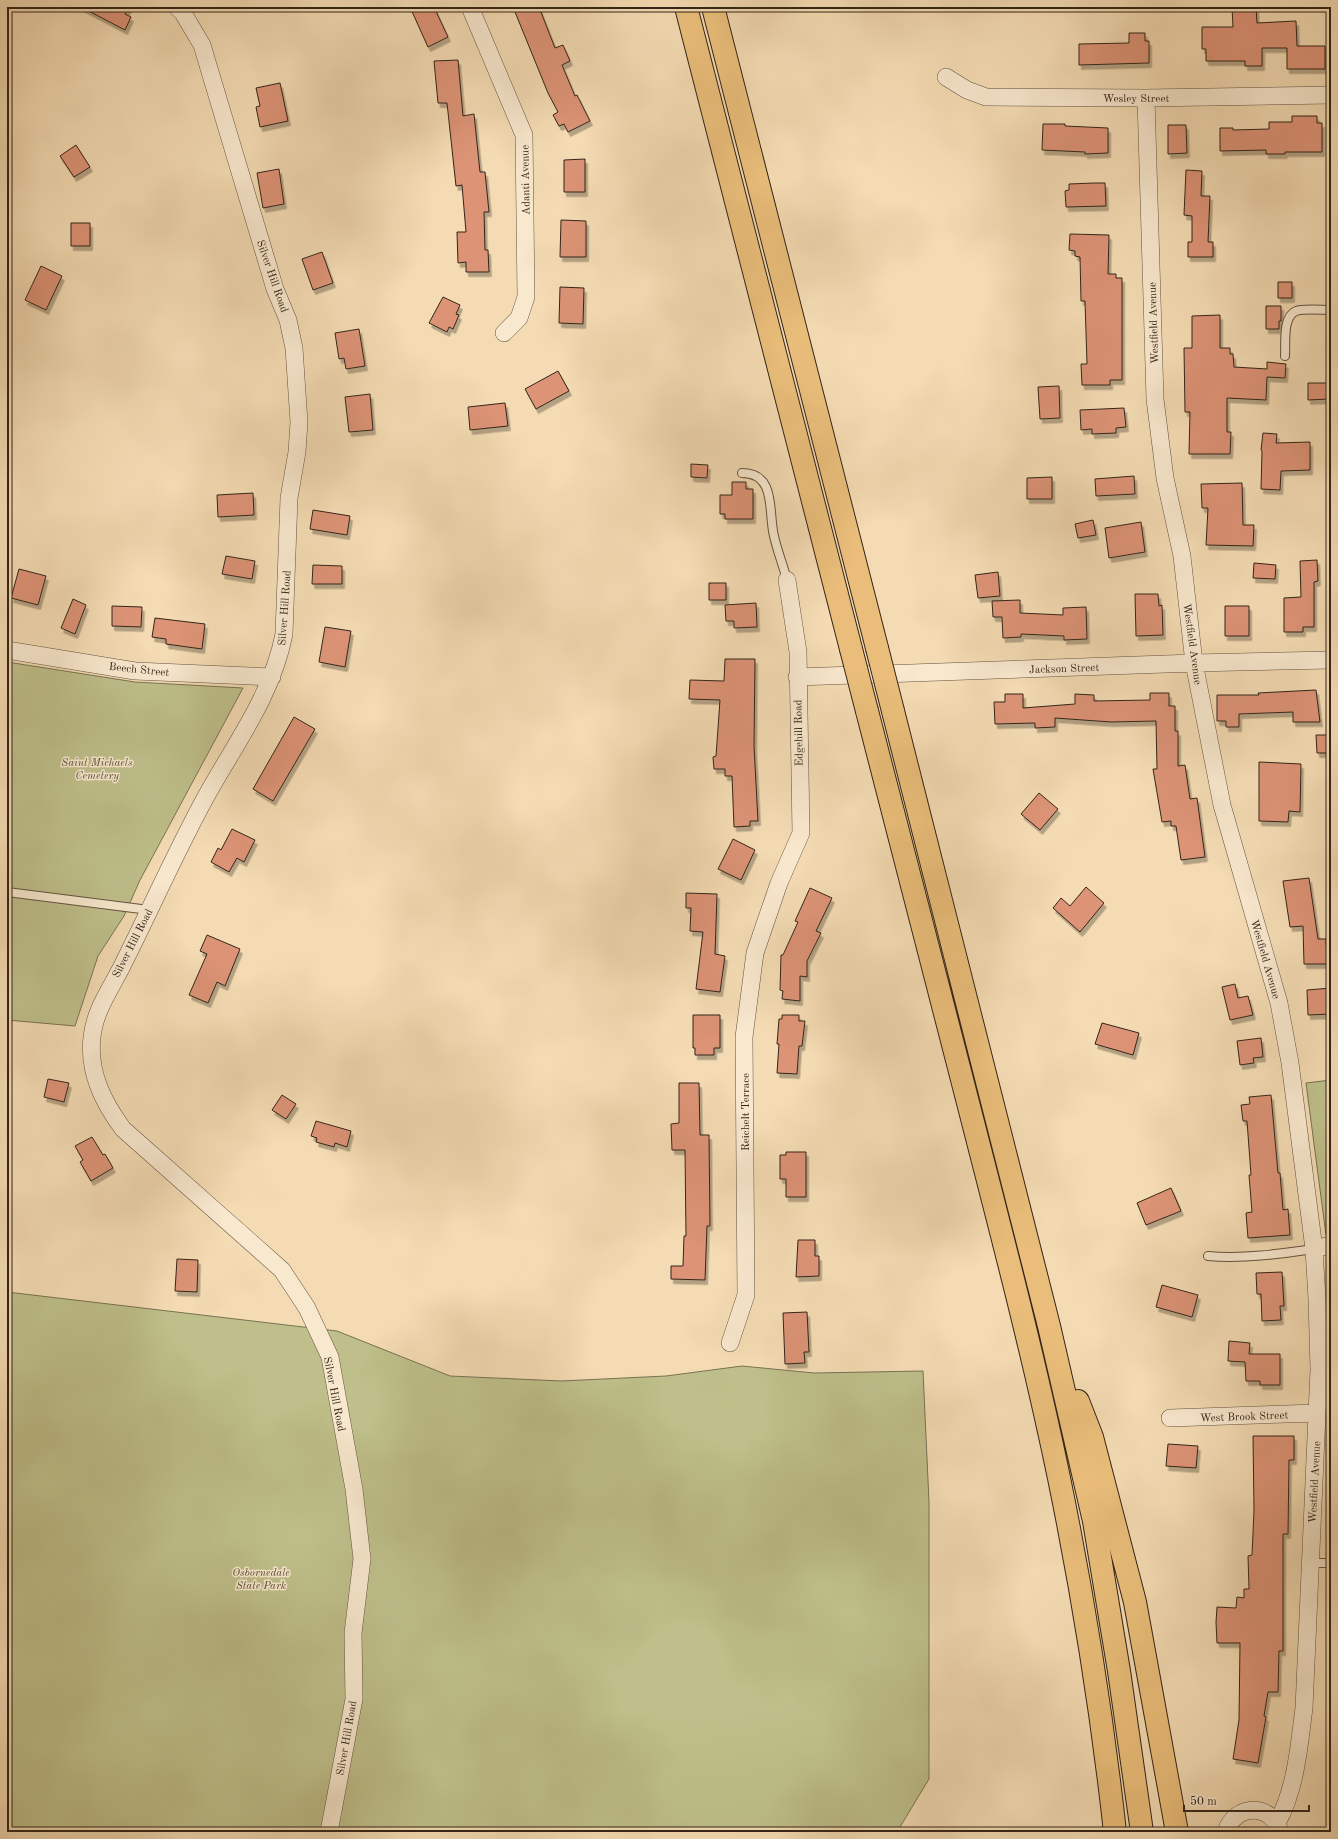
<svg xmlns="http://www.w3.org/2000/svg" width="1338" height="1839" viewBox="0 0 1338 1839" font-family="'Old Standard TT',serif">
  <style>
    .green { fill: #bebf8a; stroke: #787252 }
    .building { fill: #dc9376; stroke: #332519; filter: url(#shadow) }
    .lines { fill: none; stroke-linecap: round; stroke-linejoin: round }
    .lane-casing { stroke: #635240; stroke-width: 10 }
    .street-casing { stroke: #635240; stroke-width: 18 }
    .highway-casing { stroke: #332519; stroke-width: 24 }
    .lane { stroke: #f8e8ce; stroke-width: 8 }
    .street { stroke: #f8e8ce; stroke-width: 17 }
    .highway { stroke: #eabe7a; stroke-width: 22 }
    .highway-bridge-casing { stroke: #332519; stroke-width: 24; stroke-linecap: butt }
    .highway-bridge { stroke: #eabe7a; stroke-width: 22 }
    .labels { text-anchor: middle; stroke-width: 3; stroke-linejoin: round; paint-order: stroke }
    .street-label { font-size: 11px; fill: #332519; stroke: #f8e8ce }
    .park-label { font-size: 11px; font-style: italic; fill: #564c35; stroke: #f8e8ce }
  </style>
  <defs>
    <filter id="shadow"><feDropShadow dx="2.5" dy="4.5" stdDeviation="0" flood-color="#0004"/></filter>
  </defs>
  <rect width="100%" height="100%" fill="#f4dbb3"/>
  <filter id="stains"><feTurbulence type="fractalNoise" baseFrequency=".005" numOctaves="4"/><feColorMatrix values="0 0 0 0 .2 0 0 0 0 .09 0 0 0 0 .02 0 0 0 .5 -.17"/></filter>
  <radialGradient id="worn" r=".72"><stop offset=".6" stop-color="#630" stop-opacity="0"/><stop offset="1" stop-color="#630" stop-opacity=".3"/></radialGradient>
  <path class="green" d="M7 662 135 682 243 688 140 880 124 916 98 956 75 1026 7 1020Z
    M1331 1080V1234L1326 1235 1306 1083Z
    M7 1292 337 1331 450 1376 561 1381 666 1376 742 1366 814 1373 923 1371 929 1502V1779L897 1832H7Z"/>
  <path class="building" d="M81 7H129L125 14 131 17 125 30Z
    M410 7H434L448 37 428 47Z
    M513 7H539L555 48 563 45 570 61 562 65 575 96 577 95 590 121 568 132 564 124 559 126 553 115 558 112 548 93Z
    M1232 7H1256L1257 23 1296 21 1297 46H1325V69H1287V48H1262V66H1245V61H1206V49H1202V27H1233Z
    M1129 33H1145V41H1149V63L1079 65V44L1129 43Z
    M458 60 463 116 474 114 480 172H485L489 212H484L485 250H488L489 272H466V262L458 263 457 232H466L462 185 456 186 447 103H438L434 61Z
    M280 83 288 121 260 127 256 107 260 106 256 88Z
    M1292 116H1317V123H1322V152H1285V154H1266V150L1220 151V128H1233V130L1269 129V122H1292Z
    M1043 124H1065V126L1108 128V153L1085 154V152L1042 150Z
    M1168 125H1186L1187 153 1168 154Z
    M76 145 90 167 74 177 60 156Z
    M585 159V192H564V160Z
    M279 169 284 204 263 208 257 173Z
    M1186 170 1202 171 1201 196H1210L1208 242H1213V257H1188V242H1192V216L1184 215Z
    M1094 183H1105L1106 206 1066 207 1065 191 1069 190V184Z
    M561 220 586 221V257H560Z
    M71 223H90V246H71Z
    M1070 234 1109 235 1108 274H1116V278H1122V380H1110V385H1082L1081 364H1087L1085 301H1081L1080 257 1075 256V251L1069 250Z
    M322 252 333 283 313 290 302 259Z
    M41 266 62 276 46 310 25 300Z
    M1278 282H1292V298H1278Z
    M560 287 584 288 583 324 559 323Z
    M443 297 460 305 456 314 459 315 453 329 449 327 447 332 429 323Z
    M1266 306H1281V321H1279V329H1266Z
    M1220 315V348H1230V354H1233L1234 367 1267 369V362L1286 364 1285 378 1267 377 1266 400 1227 398V432H1231L1230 454H1189L1190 412H1185L1184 348H1192V316Z
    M359 329 365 366 346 369 344 358 339 359 335 333Z
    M558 371 569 391 536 409 525 389Z
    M1308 383H1329V399L1308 400Z
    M1059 386 1060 418 1040 419 1038 387Z
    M370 394 373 430 349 432 345 397Z
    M505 403 508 426 470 430 468 407Z
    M1124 408 1126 427 1116 428V433L1092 434V429L1081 430 1080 410Z
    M1263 433 1277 434 1276 443 1310 442V470L1281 471 1280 490 1261 489 1262 451 1261 450Z
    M691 464 708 465 707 478 691 477Z
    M1134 476 1135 494 1096 496 1095 479Z
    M1052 477V499H1027V478Z
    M732 482H746V489H753V519H725V514H720V495H732Z
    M1242 483 1243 525H1254L1253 546 1206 545 1208 508H1202L1201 484Z
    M253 493 254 515 218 517 217 495Z
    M313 510 350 516 347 535 310 529Z
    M1093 520 1096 535 1078 538 1075 524Z
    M1141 522 1145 552 1109 558 1105 528Z
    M226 556 255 561 252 579 222 574Z
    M1317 560 1318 581 1314 582V627H1303V632H1284V598L1301 597 1300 561Z
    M1254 563 1276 565 1275 579 1253 578Z
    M313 565 342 566V584H312Z
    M19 569 46 576 38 605 11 598Z
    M998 572 1000 596 978 598 975 575Z
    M709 583H726V600H709Z
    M1135 594H1158L1159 606 1162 605 1163 635 1136 636Z
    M73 599 86 605 75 634 61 628Z
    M1020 600V613L1063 615V608L1086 607 1087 639 1064 640V636L1021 634V637L1003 638 1002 617H993L992 601Z
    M756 603 757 627 734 628V621H726L725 605Z
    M112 606 142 607 141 627 112 626Z
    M1225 606H1249V636H1225Z
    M155 618 205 624 202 649 166 644V639L152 637Z
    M325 627 351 631 345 667 319 662Z
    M725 659H755L754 746 758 821H750V826L734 827 732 776H725V769H714L713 757 716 756 720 700 689 699 690 680 724 681Z
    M1316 690 1320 722H1293V712L1239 714V727H1226V721H1217V695H1259L1258 693Z
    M1150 693H1169V706H1175V731H1178V766L1185 765 1190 799 1197 798 1205 857 1181 860 1176 826H1171V821L1162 822 1153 769H1157L1156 721 1111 722 1055 718V727L1035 728V723L995 724 994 702H1005V694H1023V708L1075 704V694L1094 695V701L1150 700Z
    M294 717 315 729 273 801 253 789Z
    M1316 735H1331V753H1317Z
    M1259 762 1301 764 1300 812 1289 811 1288 822 1259 821Z
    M1039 793 1058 809 1040 830 1021 814Z
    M232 829 255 840 244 862 237 858 229 872 211 862 218 848 221 850Z
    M733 839 755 850 741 880 718 869Z
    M1309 878 1318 939H1326L1327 964H1304L1303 926 1290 927 1283 881Z
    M1086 887 1104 903 1080 932 1053 908 1061 898 1070 906Z
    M810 888 832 898 816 931 821 933 807 961V977L800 976V1001L782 999 783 991 780 990 781 955H783L798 922 795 921Z
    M686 893 717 894 715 954 725 956 720 992 696 989 703 932 690 931 691 908H686Z
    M207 935 240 949 225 986 217 982 208 1003 189 995 207 954 200 951Z
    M1235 984 1238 998 1248 996 1253 1015 1230 1020 1222 987Z
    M1331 988V1014L1308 1015 1307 990Z
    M693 1015H720V1048H714V1055H695V1048H693Z
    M782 1015H799V1021H805L802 1046H799L797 1074 777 1073 779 1044H777L779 1019H782Z
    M1102 1023 1139 1033 1133 1055 1095 1044Z
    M1261 1038 1263 1057 1253 1058 1254 1063 1240 1065 1237 1041Z
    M48 1079 69 1083 64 1102 44 1097Z
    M679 1083H699L700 1135H709L710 1226H707L705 1280 671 1279V1266H683L684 1236H686L685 1150H672L671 1124 679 1123Z
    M282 1095 296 1104 286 1119 272 1110Z
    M1271 1095 1278 1173H1280L1283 1210 1288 1209 1290 1235 1248 1238 1246 1213 1252 1212 1249 1175H1251L1247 1121H1243L1241 1105 1250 1104 1249 1097Z
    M316 1121 351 1131 347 1147 335 1143 334 1147 316 1142 317 1138 311 1136Z
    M92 1137 103 1155 105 1154 113 1168 91 1181 80 1162 83 1160 75 1146Z
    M786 1152H806V1197H786V1179H780V1155H786Z
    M1171 1188 1181 1211 1146 1225 1137 1203Z
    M798 1240H815V1256H819V1276L796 1277Z
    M177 1259 198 1260 197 1292 175 1291Z
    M1282 1272 1284 1306H1280L1281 1320 1262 1321 1261 1294H1257L1256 1273Z
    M1162 1285 1198 1295 1192 1317 1156 1307Z
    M807 1312 809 1352H804L805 1363 785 1364 783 1313Z
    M1229 1341 1250 1343 1249 1354H1280V1385H1260V1381H1246L1245 1362 1228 1361Z
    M1253 1436H1294V1460H1289L1288 1534H1283V1651H1279L1278 1692H1268L1264 1716 1266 1717 1258 1763 1233 1759 1239 1720 1240 1643H1217L1216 1622 1217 1607 1236 1608 1237 1597 1244 1598V1589H1249L1248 1556 1252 1555 1254 1511Z
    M1168 1444 1198 1446 1196 1468 1166 1466Z"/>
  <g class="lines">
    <g class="lane-casing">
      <path id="lane" d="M1285 356C1286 344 1282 317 1296 311 1303 308 1322 310 1331 310
        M742 473C777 473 768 513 774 536 777 550 783 565 787 580
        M7 892 149 910
        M1208 1256C1243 1259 1279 1254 1314 1249
        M1310 1563H1331"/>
    </g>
    <g class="street-casing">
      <path id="street" d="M177 7 183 13 202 45 275 289 288 320 294 348 299 422 297 452 289 498 284 634C272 697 232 748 203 802 175 854 151 908 125 960 113 986 95 1008 92 1037 88 1072 103 1102 123 1129L282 1270 307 1308 330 1357 354 1489 362 1559 353 1633 354 1699 329 1832
        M470 7 524 135 526 297 519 318 504 333
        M946 77 967 90 986 97 1146 98 1331 95
        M1146 98 1155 399 1165 478 1182 556 1194 663 1222 805 1279 1003 1290 1063 1314 1249 1317 1299 1319 1369 1304 1708C1299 1746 1296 1789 1277 1823
        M7 650 135 671 272 677
        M797 677 1194 663 1331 660
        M1314 1249 1331 1245
        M730 1343 746 1295 744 1037 755 953 779 883 801 833 798 652 787 580
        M1170 1418 1317 1413
        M1226 1832C1235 1803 1272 1803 1280 1832"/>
    </g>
    <g class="highway-casing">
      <path id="highway" d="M686 7 851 649
        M713 7 877 648
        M867 711C900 838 932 964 965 1091 998 1220 1032 1348 1059 1478 1083 1595 1102 1714 1115 1832
        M893 711 1049 1326 1094 1521 1119 1671 1142 1832
        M1078 1401 1092 1437 1135 1602 1177 1832"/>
    </g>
    <use href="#lane" class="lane"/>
    <use href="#street" class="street"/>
    <use href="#highway" class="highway"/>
    <g class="highway-bridge-casing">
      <path id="highway-bridge" d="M877 648 893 711
        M851 649 867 711"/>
    </g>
    <use href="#highway-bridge" class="highway-bridge"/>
  </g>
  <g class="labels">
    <g class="street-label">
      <text x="1136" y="102">Wesley Street</text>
      <text transform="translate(525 180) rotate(-91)" y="4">Adanti Avenue</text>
      <text transform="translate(273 276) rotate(71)" y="4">Silver Hill Road</text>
      <text transform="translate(1153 323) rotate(-92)" y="4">Westfield Avenue</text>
      <text transform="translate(284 608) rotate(-86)" y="4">Silver Hill Road</text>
      <text transform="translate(1193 644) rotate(82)" y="4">Westfield Avenue</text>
      <text transform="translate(1064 668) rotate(-2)" y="4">Jackson Street</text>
      <text transform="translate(139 669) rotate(6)" y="4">Beech Street</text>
      <text transform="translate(798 733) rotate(-91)" y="4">Edgehill Road</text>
      <text transform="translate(132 943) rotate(-63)" y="4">Silver Hill Road</text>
      <text transform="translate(1266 959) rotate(74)" y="4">Westfield Avenue</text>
      <text transform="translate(745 1112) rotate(-90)" y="4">Reichelt Terrace</text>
      <text transform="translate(335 1394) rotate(79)" y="4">Silver Hill Road</text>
      <text transform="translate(1244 1416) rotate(-2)" y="4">West Brook Street</text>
      <text transform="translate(1314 1482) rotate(-87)" y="4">Westfield Avenue</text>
      <text transform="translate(346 1738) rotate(-80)" y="4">Silver Hill Road</text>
    </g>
    <g class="park-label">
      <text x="97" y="766">Saint Michaels<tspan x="97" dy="13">Cemetery</tspan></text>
      <text x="261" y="1576">Osbornedale<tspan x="261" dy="13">State Park</tspan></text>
    </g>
  </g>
  <rect width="1338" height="1839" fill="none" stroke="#f4dbb3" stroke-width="24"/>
  <rect x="8" y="8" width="1322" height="1823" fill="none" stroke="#332519" stroke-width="2"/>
  <rect x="12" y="12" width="1314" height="1815" fill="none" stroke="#332519"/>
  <path d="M1184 1805v6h125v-6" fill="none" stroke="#332519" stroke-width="2"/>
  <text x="1190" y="1805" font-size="12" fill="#332519" stroke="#f8e8ce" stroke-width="3" paint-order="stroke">50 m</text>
  <rect width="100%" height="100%" filter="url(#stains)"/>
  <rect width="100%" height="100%" fill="url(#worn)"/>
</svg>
